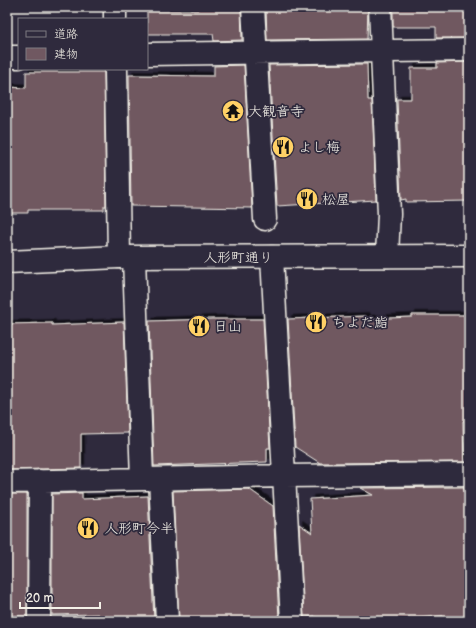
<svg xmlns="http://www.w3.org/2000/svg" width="476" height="628" viewBox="0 0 476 628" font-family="'Balsamiq Sans','Klee One',sans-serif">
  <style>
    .building { fill: #705861; stroke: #f4f1e8; filter: url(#shadow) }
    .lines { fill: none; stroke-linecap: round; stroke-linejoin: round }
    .street-casing { stroke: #f4f1e8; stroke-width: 25 }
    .secondary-casing { stroke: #f4f1e8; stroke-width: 25 }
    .street { stroke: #2f2a3d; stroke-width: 22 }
    .secondary { stroke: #2f2a3d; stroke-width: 22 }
    .labels { text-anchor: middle; stroke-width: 3.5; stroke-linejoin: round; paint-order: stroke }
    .poi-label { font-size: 14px; fill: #f4f1e8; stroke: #2f2a3d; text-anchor: start }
    .street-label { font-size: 14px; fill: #f4f1e8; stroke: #2f2a3d }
  </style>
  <defs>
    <filter id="shadow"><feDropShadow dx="3.5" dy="-3.5" stdDeviation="0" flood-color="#0009"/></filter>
  </defs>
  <rect width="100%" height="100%" fill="#2f2a3d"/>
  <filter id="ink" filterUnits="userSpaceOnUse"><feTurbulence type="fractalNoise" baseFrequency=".025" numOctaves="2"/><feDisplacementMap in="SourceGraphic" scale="8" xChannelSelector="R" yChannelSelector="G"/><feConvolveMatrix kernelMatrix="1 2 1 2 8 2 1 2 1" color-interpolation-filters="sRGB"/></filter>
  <g filter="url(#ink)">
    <path class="building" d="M198 7H241L242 40 214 41 213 34H147V10H198Z
      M266 7H368L367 39 267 40Z
      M393 7H469V38H436V27H393Z
      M469 62V201L406 202V199L401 200 397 99H411V68H437V63Z
      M367 64 368 100H372L376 200 277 206 269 65Z
      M244 65 252 208 131 206 129 75 214 76V66Z
      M26 72H104L106 206H104V210H28V213H7V87L26 88Z
      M412 315H469V420L463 421 464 462 320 463 295 447 288 319 366 316 367 319 412 317Z
      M212 319H263L270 448H267V462L154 466 149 321Z
      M124 322 128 433 81 434V468L7 470V324L52 323V325Z
      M464 487 465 498H469V621H443V616L379 621H315V616L304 617 299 524 312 533 310 499 373 495 360 488Z
      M249 489 273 506 279 619 248 621H179L173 491Z
      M82 493V499L148 496 154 621H98V614L52 615V494Z
      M7 494H27V616H7Z"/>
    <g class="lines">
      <g class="street-casing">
        <path id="street" d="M253 7 265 219
          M380 7 389 214 387 256
          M115 19V7
          M147 54 469 50
          M7 57H19
          M116 69 119 257
          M272 257 292 621
          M134 258 142 479
          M160 479 167 621
          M7 482 285 476 469 474
          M39 621 40 481"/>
      </g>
      <g class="secondary-casing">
        <path id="secondary" d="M7 262 119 257 469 256"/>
      </g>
      <use href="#street" class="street"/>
      <use href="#secondary" class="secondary"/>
    </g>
  </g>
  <defs>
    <g id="temple-disc" transform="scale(1.15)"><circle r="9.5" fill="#ffd166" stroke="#2f2a3d"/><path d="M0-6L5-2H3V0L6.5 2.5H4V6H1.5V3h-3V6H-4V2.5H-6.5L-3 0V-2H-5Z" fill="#111"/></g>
    <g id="restaurant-disc" transform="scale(1.15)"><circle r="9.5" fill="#ffd166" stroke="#2f2a3d"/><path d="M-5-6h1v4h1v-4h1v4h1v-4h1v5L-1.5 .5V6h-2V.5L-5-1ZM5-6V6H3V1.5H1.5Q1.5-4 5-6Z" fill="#111"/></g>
  </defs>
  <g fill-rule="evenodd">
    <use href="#temple-disc" x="233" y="111"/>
    <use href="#restaurant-disc" x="283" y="147"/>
    <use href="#restaurant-disc" x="307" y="199"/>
    <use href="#restaurant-disc" x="316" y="322"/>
    <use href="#restaurant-disc" x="199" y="326"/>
    <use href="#restaurant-disc" x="88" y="528"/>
  </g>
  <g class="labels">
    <g class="poi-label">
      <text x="248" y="116">大観音寺</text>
      <text x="298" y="152">よし梅</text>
      <text x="322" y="204">松屋</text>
      <text x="332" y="327">ちよだ鮨</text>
      <text x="214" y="331">日山</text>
      <text x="104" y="533">人形町今半</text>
    </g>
    <g class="street-label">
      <text x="238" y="262">人形町通り</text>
    </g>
  </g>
  <rect width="476" height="628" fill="none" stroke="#2f2a3d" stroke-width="24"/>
  <rect x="12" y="12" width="452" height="604" fill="none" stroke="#f4f1e8" stroke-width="1.5" filter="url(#ink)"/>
  <rect x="18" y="18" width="130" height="52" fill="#2f2a3d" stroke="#7e7a81"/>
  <rect x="26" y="31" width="20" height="6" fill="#2f2a3d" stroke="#7e7a81"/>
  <text x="54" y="38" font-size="12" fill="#f4f1e8">道路</text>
  <rect x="26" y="48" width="20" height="12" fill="#705861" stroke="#7e7a81"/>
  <text x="54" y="58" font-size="12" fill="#f4f1e8">建物</text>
  <path d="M20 602v6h80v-6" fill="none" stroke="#f4f1e8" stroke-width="2"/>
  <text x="26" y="602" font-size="12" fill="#f4f1e8" stroke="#2f2a3d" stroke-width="3" paint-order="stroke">20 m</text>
</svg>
